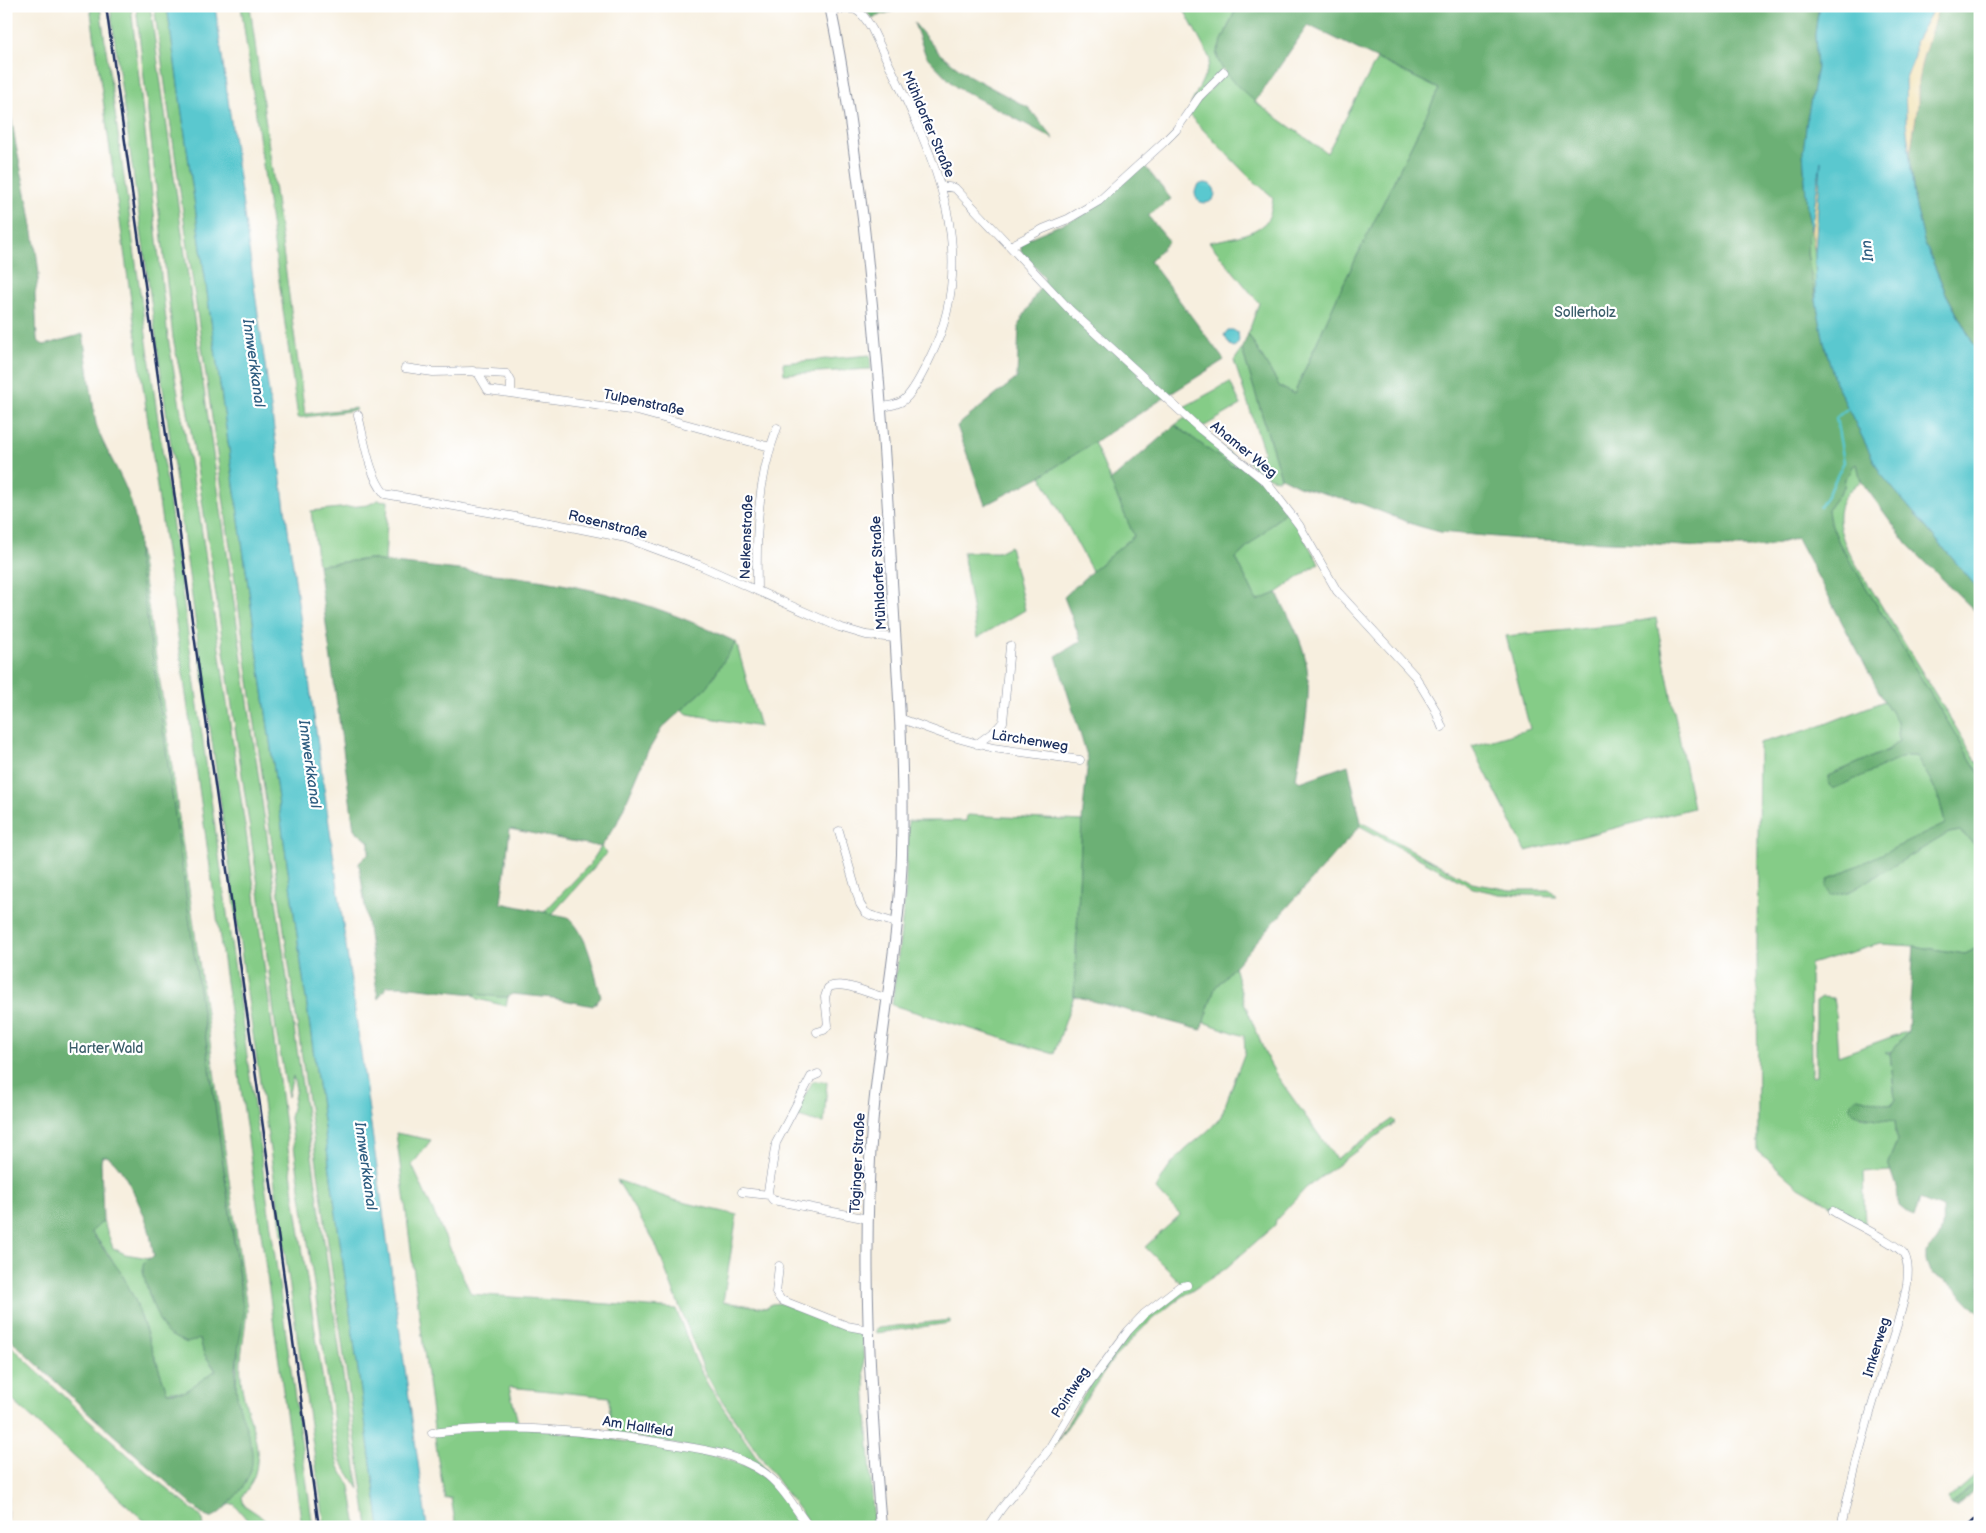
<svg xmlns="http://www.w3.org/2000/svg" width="1986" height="1533" viewBox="0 0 1986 1533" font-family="'Balsamiq Sans',sans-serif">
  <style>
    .industrial { fill: #ccc2b9 }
    .green { fill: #85cc87; stroke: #507e72 }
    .forest { fill: #6cb074; stroke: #447069; fill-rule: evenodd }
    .sand { fill: #eeda9e; stroke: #84847e }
    .water { fill: #5ac8cf; stroke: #3a7c96 }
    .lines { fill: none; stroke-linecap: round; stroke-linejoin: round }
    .stream { stroke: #5ac8cf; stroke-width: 2.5 }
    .street-casing { stroke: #898f9e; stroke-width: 9 }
    .secondary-casing { stroke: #898f9e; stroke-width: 12 }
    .street { stroke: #fff; stroke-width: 8 }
    .secondary { stroke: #fff; stroke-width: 10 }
    .rail { stroke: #1b2f5e; stroke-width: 2.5 }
    .labels { text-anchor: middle; stroke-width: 4.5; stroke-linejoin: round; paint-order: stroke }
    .street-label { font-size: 14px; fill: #1b2f5e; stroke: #fff }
    .park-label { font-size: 14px; fill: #3b5e6a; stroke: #fff }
    .water-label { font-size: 15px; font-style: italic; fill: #2e5d80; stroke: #fff }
  </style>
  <rect width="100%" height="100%" fill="#fff"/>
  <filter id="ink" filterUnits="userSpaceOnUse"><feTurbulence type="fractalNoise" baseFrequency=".02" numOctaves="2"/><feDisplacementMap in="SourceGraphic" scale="10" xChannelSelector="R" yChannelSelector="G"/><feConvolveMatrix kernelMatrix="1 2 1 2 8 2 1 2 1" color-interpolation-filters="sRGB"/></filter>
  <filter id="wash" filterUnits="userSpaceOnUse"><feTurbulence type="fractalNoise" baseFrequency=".0096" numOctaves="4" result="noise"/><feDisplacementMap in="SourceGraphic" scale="20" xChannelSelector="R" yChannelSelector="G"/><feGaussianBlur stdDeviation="1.12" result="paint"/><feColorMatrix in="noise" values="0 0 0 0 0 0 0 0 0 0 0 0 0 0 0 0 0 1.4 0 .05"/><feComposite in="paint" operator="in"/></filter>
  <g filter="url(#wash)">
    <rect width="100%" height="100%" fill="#f7efdf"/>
    <path class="industrial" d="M6 1394 10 1398 8 1527H6Z"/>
    <path class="green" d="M90 6H100L313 1527H302Z
      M110 6H131L168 338 199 512 254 887 295 1202 333 1445 339 1467 350 1486 357 1527H325L245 979Z
      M136 6H150L359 1489 340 1460 337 1444 290 1118 296 1089 293 1076 288 1097 276 1030 260 899 201 493 187 407 173 338Z
      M154 6H167L380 1527H368Z
      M241 6H250L305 414 356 408V410L298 418Z
      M1182 6H1235V11L1217 52V58L1223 69 1191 104 1207 71 1210 59Z
      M1377 59 1439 89 1338 295 1294 394 1280 387 1248 334 1259 303 1209 242C1225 239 1253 235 1265 223 1271 216 1272 206 1273 197L1249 177 1188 114 1226 72 1255 102 1327 153Z
      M1811 230 1815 253 1816 300C1813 283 1801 244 1811 230Z
      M1242 349 1281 477 1279 479C1266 479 1258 470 1248 462L1264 452 1234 361Z
      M870 355 871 369 784 374 783 363Z
      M1230 382 1241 405 1203 427 1182 408Z
      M1185 418 1244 465 1231 466 1175 425Z
      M1094 442 1134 536 1092 571 1041 476Z
      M1857 464 1861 481C1833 501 1835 522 1848 551L1980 767V775L1839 543 1829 518 1828 509 1844 487 1845 478 1851 472 1852 466Z
      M378 500 388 501 385 562 370 559 318 565 311 511 368 505Z
      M1287 510 1319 563 1277 593 1257 602 1236 558Z
      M1010 546 1025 610 977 638 963 552H998Z
      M139 549 163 702 247 1310C245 1333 239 1357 241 1379 243 1412 268 1448 252 1481 250 1487 245 1492 242 1497L244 1505 259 1515 272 1527H253L234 1504 227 1505 246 1482 236 1387 242 1295 157 684 138 559Z
      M1656 618 1693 808 1526 851 1472 746 1530 729 1506 636 1618 625Z
      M736 642 760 727 688 714 682 710 706 688Z
      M1884 701 1897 721 1899 741 1888 750 1828 776 1829 785 1906 756H1916C1933 783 1939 793 1945 825L1829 879 1949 833 1960 831 1974 844 1980 858V947L1965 954 1914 946 1880 944 1810 964 1811 1076 1816 1075V1001L1822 997 1833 998 1835 1011 1838 1056 1908 1031 1892 1051 1885 1053H1890L1895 1098 1891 1105 1879 1103 1860 1117 1895 1121 1897 1141 1888 1163 1891 1171 1863 1173 1865 1225 1799 1187 1758 1151 1757 944 1759 743 1815 728Z
      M967 815 1082 821 1074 996 1054 1054 892 1005 905 897 908 821H966Z
      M1361 822 1472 883 1510 890H1551L1556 896 1499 894 1473 888 1360 826Z
      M601 847 607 853 552 914 544 912 590 864Z
      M1234 966 1244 1002 1268 1060 1277 1076 1336 1159 1393 1119 1396 1122 1306 1188 1276 1220 1275 1225 1225 1269 1173 1303 1145 1326 1113 1359 1053 1448 1093 1380 1140 1321 1183 1289 1181 1283 1145 1247 1180 1215 1156 1189C1162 1177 1171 1163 1181 1154 1194 1141 1211 1131 1221 1116L1245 1052 1244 1036 1203 1022 1215 988Z
      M471 993 508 997 506 1006 478 999Z
      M813 1081 827 1082 824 1123 793 1116Z
      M396 1133 431 1140 412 1165 471 1294 676 1309 695 1359 708 1385 766 1471 744 1458 611 1432 609 1397 509 1387 519 1426 711 1454 749 1467 766 1478 779 1491 806 1527H456L451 1498 445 1499 438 1460Z
      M617 1180 674 1200 737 1215 723 1302 767 1308 771 1304 780 1303 843 1328 862 1333 874 1527H812L781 1486 716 1392 704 1370 655 1243Z
      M103 1220 113 1248 125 1254 149 1258 143 1264 149 1295 166 1332 200 1339 204 1354 216 1371 184 1392 172 1391 167 1392 135 1300 110 1256 91 1231 100 1224Z
      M950 1320V1323L876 1333V1329L879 1328Z
      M6 1341 78 1410 149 1474 198 1514 203 1520 204 1527H151L10 1398 6 1393Z
      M1980 1471V1478L1951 1504 1948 1499Z"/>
    <path class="forest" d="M860 6H901L902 8 872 18Z
      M1235 6H1819L1815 35 1817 68 1807 119 1803 152 1807 209 1811 230 1808 235 1807 254 1824 342 1835 382 1880 473 1980 591V616L1908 545 1861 481 1857 464 1853 466 1851 472 1845 478 1844 487 1828 509 1829 518 1839 543 1980 775V858L1974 844 1960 831 1949 833 1851 891 1831 896 1826 886 1829 879 1945 824C1939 793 1933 783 1916 756H1906L1833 789 1829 785 1828 776 1888 750 1899 741 1897 721 1884 701 1797 538 1764 547H1698L1640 543 1520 539 1440 532 1415 525 1362 504 1301 487 1281 477 1242 349 1248 334 1280 387 1294 394 1338 295 1439 89 1308 25 1255 102C1242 89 1217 72 1217 52L1235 11Z
      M1939 6H1980V352L1974 345 1946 293 1924 241 1914 198 1910 155 1918 104V81L1923 57Z
      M914 23 940 54 968 75 1029 108 1054 139 956 87 926 56Z
      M6 85 16 146 28 202 37 257 39 275 35 294 37 339 40 343 44 345 83 334 96 424C103 447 118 468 127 491 135 510 140 538 138 559L157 684 244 1314C241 1337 234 1363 236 1387 239 1430 273 1457 233 1499 227 1506 219 1515 210 1518L205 1516 92 1416 6 1335ZM106 1156C121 1160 143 1211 148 1226 151 1236 152 1247 154 1257 148 1258 144 1261 143 1266 141 1276 159 1325 166 1332 171 1337 181 1340 187 1343L200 1339 204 1354 216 1370 184 1392H167L135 1300 122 1274 91 1232 100 1224 103 1220 101 1162 102 1157Z
      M1144 165 1171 199 1148 216 1169 241 1150 261 1224 360 1041 476 985 505 957 426 1017 378 1019 324 1045 278 1021 252V244L1024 240 1083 215Z
      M1175 425 1231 466 1244 465 1259 477 1287 510 1236 558 1257 601 1277 593C1286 612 1298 631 1304 653 1315 693 1302 739 1296 779L1300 782 1348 765 1361 822 1360 826 1215 988 1201 1030 1074 996 1082 821 1088 759 1056 656 1081 641 1064 597 1092 571 1134 536 1110 481Z
      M370 559 385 562C462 571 543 576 619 597 660 608 698 624 736 642L706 688 662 728 647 753 617 823 601 847 510 829 501 903 568 917C589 936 593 970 601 996L593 1006 553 998 512 994 508 997H500L402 986H387L378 999 359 863 369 853V842L354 829 318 565Z
      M1914 946 1965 954 1980 947V1314L1955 1288 1930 1272 1926 1261V1252C1943 1236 1943 1230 1942 1208L1920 1199 1914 1218 1899 1206 1897 1190 1888 1163 1897 1141 1895 1121C1885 1120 1829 1116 1858 1097L1891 1105 1895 1098 1890 1053 1908 1031Z
      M1980 1478V1485L1956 1506 1951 1504Z"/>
    <path class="sand" d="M1935 6H1939L1923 57 1918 81V104L1910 155 1906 123 1905 81 1915 56V42Z
      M1820 160V194L1815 253 1811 230Z"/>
    <path class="water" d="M167 6H215L427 1527H380Z
      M1819 6H1935L1915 42V56L1905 81 1906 123 1914 198 1924 241 1946 294 1974 345 1980 352V591L1880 473 1835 382 1824 342 1816 300 1815 253 1821 161 1811 230 1807 209 1803 152 1807 119 1817 68 1815 35Z
      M1195 193a10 10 0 1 1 20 0a10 10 0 1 1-20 0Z
      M1228 330H1233L1238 333C1239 339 1240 343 1234 347L1230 345 1224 335Z"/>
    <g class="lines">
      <path class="stream" d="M1820 507C1830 493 1836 477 1844 462L1836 418 1849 407"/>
    </g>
  </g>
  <g filter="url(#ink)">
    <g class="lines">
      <g class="street-casing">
        <path id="street" d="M831 10C856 7 859 7 872 29 922 135 988 242 930 358 924 370 912 396 901 402 895 405 888 406 883 407
          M941 186 955 188 1070 310 1201 430 1266 482 1299 525 1337 591 1415 676 1435 709 1442 727
          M1010 246 1043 229 1068 219 1099 201 1164 142 1176 130 1199 97 1224 72
          M405 368 433 372 473 371 478 373 488 390 637 411 770 447
          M476 372 507 374 511 381V393
          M358 415C364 438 369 476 385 494L556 524 626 538 699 565 839 627 866 635 895 638
          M757 590C756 534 757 481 777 428
          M899 718 946 735 993 748 1080 760
          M977 744 996 730 1003 722 1010 646
          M839 831 860 904 865 912 870 915 896 923
          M817 1032 824 1030 828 1025 825 997 828 988C842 979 870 995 887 998
          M742 1192 769 1195 773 1200 868 1219
          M769 1195 768 1191 776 1143 811 1077 818 1074
          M1833 1211C1848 1221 1897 1243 1904 1254 1909 1263 1908 1274 1907 1284 1902 1316 1889 1348 1880 1379 1865 1428 1852 1477 1841 1527
          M779 1266 776 1293 781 1300 847 1326 869 1330
          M432 1433C512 1423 591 1431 670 1444 701 1449 736 1453 763 1472 782 1485 795 1509 809 1527
          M989 1527 1001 1509 1047 1452 1083 1392 1128 1331 1144 1314 1179 1287 1187 1285"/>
      </g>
      <g class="secondary-casing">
        <path id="secondary" d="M830 6C845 76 854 148 863 219 876 334 885 447 891 563 896 659 905 757 902 854 899 946 879 1037 872 1128 862 1261 870 1395 881 1527"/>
      </g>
      <use href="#street" class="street"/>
      <use href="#secondary" class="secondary"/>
      <path class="rail" d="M106 6 319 1527
        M1967 1527 1980 1515"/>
    </g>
  </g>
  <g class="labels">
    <g class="street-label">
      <text transform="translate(929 124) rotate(67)" y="5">Mühldorfer Straße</text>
      <text transform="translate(644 402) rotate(12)" y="5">Tulpenstraße</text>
      <text transform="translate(1244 449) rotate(39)" y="5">Ahamer Weg</text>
      <text transform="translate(608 524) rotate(14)" y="5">Rosenstraße</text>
      <text transform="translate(746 537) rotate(-88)" y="5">Nelkenstraße</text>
      <text transform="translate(878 573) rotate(-93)" y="5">Mühldorfer Straße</text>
      <text transform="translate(1030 740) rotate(9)" y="5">Lärchenweg</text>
      <text transform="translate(857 1163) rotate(-87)" y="5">Töginger Straße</text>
      <text transform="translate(1876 1347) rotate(-73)" y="5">Imkerweg</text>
      <text transform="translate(1070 1392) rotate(-57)" y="5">Pointweg</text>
      <text transform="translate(638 1426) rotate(9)" y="5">Am Hallfeld</text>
    </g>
    <g class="park-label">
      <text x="1585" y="317">Sollerholz</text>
      <text x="106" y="1053">Harter Wald</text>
    </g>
    <g class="water-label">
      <text transform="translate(1867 251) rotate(-97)" y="5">Inn</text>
      <text transform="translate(254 363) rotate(82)" y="5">Innwerkkanal</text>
      <text transform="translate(310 764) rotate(82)" y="5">Innwerkkanal</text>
      <text transform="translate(366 1166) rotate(82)" y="5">Innwerkkanal</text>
    </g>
  </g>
  <rect width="1986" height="1533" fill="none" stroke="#fff" stroke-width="25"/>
</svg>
